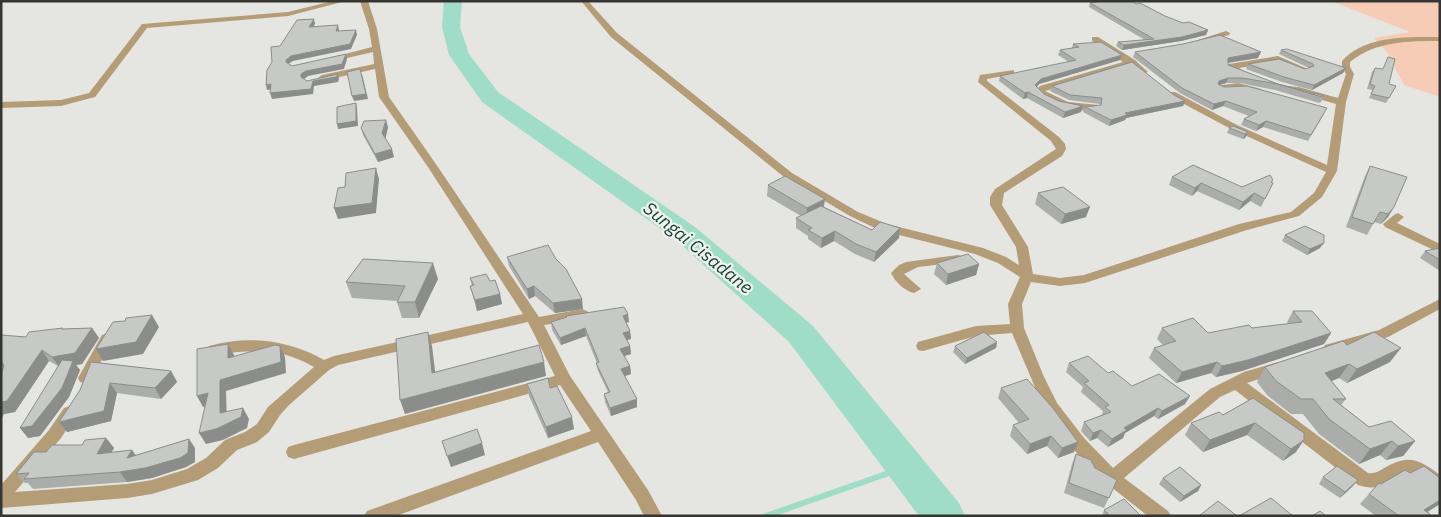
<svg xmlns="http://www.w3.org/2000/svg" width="1441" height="517" viewBox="0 0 1441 517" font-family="'IBM Plex Sans',sans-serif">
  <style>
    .green { fill: #f7ccb7 }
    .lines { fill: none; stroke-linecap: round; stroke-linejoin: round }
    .stream { stroke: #a0ddc9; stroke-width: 6 }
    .river { fill: #a0ddc9; fill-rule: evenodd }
    .minor { fill: #b49c77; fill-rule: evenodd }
    .wall { fill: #aaada9 }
    .shaded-wall { fill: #8b8d8a }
    .building { fill: #c6c9c5; stroke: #8b8d8a }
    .labels { text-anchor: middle; stroke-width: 4.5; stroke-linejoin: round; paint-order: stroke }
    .water-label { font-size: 18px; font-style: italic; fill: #0f4436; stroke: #f2f3ee }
  </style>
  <rect width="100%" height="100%" fill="#e5e5e1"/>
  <path class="green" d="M1331 1H1440V97L1404 85 1387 52 1374 38 1410 32Z"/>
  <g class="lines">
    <path class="stream" d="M766 516 906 467"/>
    <path class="river" d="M444 1H462L460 27 469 54 498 92 695 227 813 326 959 503 965 516H919L789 342 675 239 482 102 449 55 442 27Z"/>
    <path class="minor" d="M333 1H346L288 16 147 28 95 97 61 106 1 108V102L61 100 89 93 142 24 288 12Z
      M360 1H368L377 29 389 97 438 167 539 317 582 309 587 311 589 314 587 317 582 319 544 325 570 376 648 490 662 516H644L636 500 598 442 396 516H364L367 511 591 431 560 385 294 459 288 457 286 452 288 447 294 445 555 376 528 322 338 365 329 370 288 406 280 415 269 432 257 442 237 450 218 468 198 480 152 494 127 498 1 508V485L49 430 64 408 70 406 76 408 78 412 61 438 15 492 127 484 152 480 187 469 206 458 225 440 245 432 257 424 268 407 314 367C279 347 252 350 214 355L209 354 207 350 209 346C248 335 289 340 324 360L334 356 523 314 428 167 379 97 375 69 322 81 318 78 322 75 374 64 373 52 330 62 326 59 372 47 369 29Z
      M581 1H588L617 33 792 173 858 212 887 224 983 248 1006 257 1019 265 1016 247 990 205V197L995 189 1056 149 1051 141 978 82 980 75 1014 70V74L987 79V81L1059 137 1065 144 1066 149 1062 156 1004 193 1002 205 1028 247 1033 274 1060 278 1084 275 1239 224 1291 212 1314 193 1326 172 1231 129 1169 96V92H1175L1237 125 1327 165 1336 104 1298 93 1277 89V85L1299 87 1338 98 1346 74 1342 67V61C1365 35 1408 37 1440 37V41C1408 41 1376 41 1350 62V67L1354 74 1346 102 1337 171 1322 197 1299 216 1247 230 1085 283 1060 286 1031 282 1022 304 1024 328 1044 377 1057 403 1084 438 1113 468 1210 389 1244 372 1278 362 1283 363 1285 367 1283 371 1247 383 1368 473C1375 474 1379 471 1386 467 1410 454 1419 460 1440 475V492C1429 488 1420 475 1410 473 1397 470 1387 495 1358 485L1235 390 1220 397 1124 478 1168 511 1171 516H1148L1106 483 1072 448 1043 406 1012 333 976 336 923 351 918 350 916 346 918 342 976 326 1010 324 1008 304 1020 277 998 263 975 254 879 230 850 216 784 177 611 37Z
      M1226 31 1230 33 1229 35 1202 42 1198 40Z
      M1092 37H1098L1135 60 1148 72 1141 74 1129 66 1045 91 1068 102 1099 105V109C1078 114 1054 106 1037 93L1035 91 1040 86 1123 62 1092 41Z
      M1278 56 1310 70 1303 72 1277 62 1239 68 1247 73 1243 76 1225 67 1229 64Z
      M1238 83 1261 89 1263 91 1258 94 1238 89 1222 91 1217 88 1222 85Z
      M1398 213 1404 217 1397 223 1440 244V253L1385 227 1383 224 1394 215Z
      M958 255 962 256 964 259 962 262 918 267 904 274 921 289 914 293C905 291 895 282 891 273L899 265 906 262Z
      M1440 299V309L1388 337 1330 354 1325 353 1323 349 1325 345 1379 330Z
      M107 333 112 335 114 338 92 378 90 382 85 383 80 382 78 378 102 335Z"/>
  </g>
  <path class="wall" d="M1090 3 1165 16 1183 23 1208 30 1206 35 1181 41 1122 50 1116 46 1118 42 1145 40 1089 7Z
    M1073 44 1122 55 1120 60 1039 84 1037 87 1044 94 1081 112 1063 118 1027 98 1023 99 999 81 1000 76 1069 62 1058 55 1060 50 1072 48Z
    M1281 50 1346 68 1343 73 1312 90 1282 82 1246 69 1248 64 1305 69 1309 68 1279 54Z
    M1135 52 1258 58 1228 63V65L1278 84 1324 96 1321 102 1319 103 1275 90 1240 83H1226L1220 85 1224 87 1324 114 1308 141 1263 127 1256 131 1241 125 1244 119 1249 116 1223 106 1212 110 1180 93 1133 57Z
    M1375 68 1389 84 1396 86 1386 103 1369 98 1373 90 1367 89 1372 72Z
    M1052 86 1174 95 1185 101 1183 106 1126 118 1125 120 1109 126 1083 112 1085 107 1100 105V104L1069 100 1050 91Z
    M388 127 385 138 394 157 378 162 363 135 361 128Z
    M1229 128 1248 132 1245 138 1243 139 1227 133Z
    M1370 166 1394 207 1388 217 1381 224 1374 222 1367 235 1346 227 1365 176Z
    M1172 177 1242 187 1273 183 1261 207 1250 201 1239 210 1197 191 1192 196 1169 185Z
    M768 185 825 199 824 207 872 230 900 228 899 238 874 262 855 254 834 241 821 248 808 239V236L796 228V218L801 216 767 196Z
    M1038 193 1086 217 1061 224 1035 204Z
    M1285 235 1320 248 1307 255 1282 241Z
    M1440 248V271L1420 258 1425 251Z
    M507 257 583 309 555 313 535 296 529 299 509 266Z
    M937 263 979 264 976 275 946 285 934 274Z
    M470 278 490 281 500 294 502 304 477 311 470 286H472Z
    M438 279 419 318H402L397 302 398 301 352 298 346 282Z
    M1293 311 1331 333 1324 344 1242 371 1216 377 1211 373 1176 383 1149 358 1154 348 1163 345 1157 339 1162 328 1208 333 1288 324 1287 322Z
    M566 316 629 322 626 323 630 331 631 339 627 340 630 346 631 354 624 356 630 366 631 374 625 376 637 407 611 416 605 402 604 394 608 392 598 371 596 363H597L586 336 561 345 552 330 551 322 566 317Z
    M63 328V329L92 328 99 338 82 364 76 365 80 370 69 397 40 436 28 438 58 366 49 361 15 412 4 414 1 419V372H2H1V335L26 337Z
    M997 342 996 348 965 364 953 352 955 346Z
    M1347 345 1390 362 1347 383 1339 378 1331 381 1346 399 1341 405 1369 427 1415 441 1403 456 1386 460 1380 455 1359 464 1319 434 1303 414H1291L1267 395 1257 382 1265 367Z
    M91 362 171 371 177 382 161 399 117 393 111 421 67 432 59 422 80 390Z
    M1069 363 1108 373 1132 386 1185 404 1158 419 1154 416 1125 433 1123 438 1108 447 1097 438 1090 441 1081 431 1084 422 1102 415 1103 411 1081 392 1083 387 1066 372Z
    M527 384 550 388 574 429 548 438 529 396Z
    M1001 388 1074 452 1058 458 1047 446 1027 454 1010 436 1013 425 1019 423 998 398Z
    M1253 398 1296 452 1283 461 1247 435 1203 452 1185 435 1191 423 1223 415Z
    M106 438 114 448 111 453 132 450 136 456 189 439 195 448V462L186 467 152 478 127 482 33 489 28 483H25L16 474 46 452 82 445Z
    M1076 454 1095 468 1117 480 1104 508 1064 493 1072 464Z
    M1410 473 1440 478V504L1427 512 1430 514 1429 516H1376L1360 504 1369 494 1381 484Z
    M1323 477 1353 486 1340 498 1319 484Z
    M1163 478 1201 485 1198 491 1180 502 1159 484Z
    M1104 510 1141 516H1102Z"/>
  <path class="shaded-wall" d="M314 19 315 24 311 32 309 27Z
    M338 25 339 30 337 36 336 31Z
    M356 30 357 35 351 49 293 61 288 64 286 62V60L291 56Z
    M1208 30 1206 35 1181 41 1122 50 1124 45Z
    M1261 52 1258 58 1226 63 1228 58Z
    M346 54 347 59 344 69 308 76 303 80 301 77V74L306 71Z
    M1122 55 1120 60 1039 84 1033 91 1035 85 1041 79Z
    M1346 68 1343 73 1312 90 1314 85Z
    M338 74 339 79 338 82 314 86 313 94 272 99 270 93Z
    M362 74 368 99 354 101 352 96Z
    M1228 78 1226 83 1216 86 1219 81Z
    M271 84 273 89 267 90 266 85Z
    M1028 92 1027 98 1023 99 1025 93Z
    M1185 101 1183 106 1126 118 1125 120 1109 126 1111 120 1125 113Z
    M1226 101 1223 106 1212 110 1214 104Z
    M356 103 357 108 358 126 338 129 337 124Z
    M1083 106 1081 112 1063 118 1065 112Z
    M386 120 388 127 385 141 382 133Z
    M1266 121 1263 127 1256 131 1259 125Z
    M1248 132 1245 138 1243 139 1245 134Z
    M392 149 394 157 378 162 375 154Z
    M376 168 379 179 376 213 338 219 334 208Z
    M1201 183 1197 191 1192 196 1195 188Z
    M1254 193 1250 201 1239 210 1243 202Z
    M825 199 823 209 806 219 807 208Z
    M1090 207 1086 217 1061 224 1065 214Z
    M1394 207 1388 217 1381 224 1388 214Z
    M900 228 899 238 874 262 876 252Z
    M835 231 834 241 821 248 822 238Z
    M1324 243 1320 248 1307 255 1310 249Z
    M433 263 438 279 419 318 415 302Z
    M979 264 976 275 946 285 948 274Z
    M534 286 535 296 529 299 527 289Z
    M500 294 502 304 477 311 475 300Z
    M582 299 583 309 555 313 553 303Z
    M628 314 629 322 623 323V316Z
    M152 315 159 327 143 354 103 361 96 349Z
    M92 328 99 338 82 364 76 365 80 370 69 397 40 436 28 438 20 428 60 368 52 357Z
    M585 328 586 336 561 345 560 338Z
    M630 331 631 339 623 341V333Z
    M428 332 432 346 437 387 432 373Z
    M1331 333 1324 344 1242 371 1216 377 1222 366Z
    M997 342 996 348 965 364 967 358Z
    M228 344 234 355V369L228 358Z
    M280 346 285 357 286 373 226 391 227 424 220 413V380Z
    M630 346 631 354 621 357 620 349Z
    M1401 348 1390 362 1347 383 1357 369Z
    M42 350 49 361 15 412 4 414 1 419V402Z
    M544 362 546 376 405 414 400 400Z
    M1217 362 1211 373 1176 383 1182 372Z
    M1349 364 1339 378 1315 388 1325 373Z
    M630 366 631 374 622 377 621 369Z
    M171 371 177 382 161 399 155 388Z
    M110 383 117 393 111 421 67 432 59 422Z
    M208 393 214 404 203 407 197 396Z
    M1190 396 1185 404 1158 419 1162 411Z
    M637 399V407L611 416 610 408Z
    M243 408 249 419 247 428 223 440 206 444 199 433Z
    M1158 408 1154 416 1125 433 1123 438 1108 447 1112 439 1124 428Z
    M572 417 574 429 548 438 546 427Z
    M1255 423 1247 435 1203 452 1210 440Z
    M1101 430 1097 438 1090 441 1093 433Z
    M1051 436 1047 446 1027 454 1030 444Z
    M106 438 114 448 104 464 97 454Z
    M189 439 195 448V462L186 467 152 478 127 482 120 472Z
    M1304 440 1296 452 1283 461 1291 449Z
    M1392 441 1380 455 1359 464 1370 449Z
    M1415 441 1403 456 1386 460 1398 446Z
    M1078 442 1074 452 1058 458 1062 448Z
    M482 443 485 455 451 467 447 456Z
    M132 450 139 460 127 458Z
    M1358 480 1353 486 1340 498 1345 492Z
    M1201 485 1198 491 1180 502 1184 496Z
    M1440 500V504L1421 516 1424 510Z"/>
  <path class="building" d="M1102 1H1132L1136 4 1140 3 1165 16 1183 23 1189 22 1208 30 1182 37 1124 45 1118 42 1154 39 1090 3Z
    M314 19 309 27 338 25 336 31 356 30 350 44 291 56 286 60V62L292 66 346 54 342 64 306 71 301 74V77L307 81 338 74 336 77 313 81 311 89 270 93 271 84 266 85 267 70 272 62 271 47 280 46 297 20Z
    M1220 35 1261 52 1228 58V65L1278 84 1324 96 1322 97 1278 84 1242 78H1228L1219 81 1218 84 1224 87 1247 86 1327 108 1311 135 1266 121 1259 125 1244 119 1257 112 1226 101 1214 104 1182 88 1135 52 1183 44Z
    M1101 42 1122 55 1041 79 1035 85 1044 94 1059 101 1083 106 1065 112 1028 92 1025 93 1000 76 1076 60 1060 50 1079 47 1073 44Z
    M1287 49 1346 68 1314 85 1284 77 1248 64 1279 59 1305 69 1314 66 1313 64 1281 50Z
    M1388 57 1395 59 1389 84 1396 86 1389 98 1371 94 1375 86 1370 84 1375 68 1383 69Z
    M1132 62 1174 95 1185 101 1125 113 1127 115 1111 120 1085 107 1101 105 1102 98 1070 95 1052 86Z
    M360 69 366 94 352 96 347 72Z
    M356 103V121L337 124V107Z
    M386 120 382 133 392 149 375 154 361 128 364 121Z
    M1233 126 1248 132 1245 134 1229 128Z
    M1193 165 1242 187 1270 175 1273 180 1271 182 1273 183 1265 199 1254 193 1243 202 1201 183 1195 188 1172 177Z
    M1370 166 1407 177 1394 207 1388 214 1380 212 1373 224 1352 217Z
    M376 168 372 203 334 208 338 188 345 187 346 173Z
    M785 176 825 199 807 208 768 185Z
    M1063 187 1090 207 1065 214 1038 193Z
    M821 206 872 230 880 222 900 228 876 252 856 244 835 231 822 238 808 230 812 228 796 218Z
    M1305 226 1324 235V243L1310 249 1285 235Z
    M548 245 556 259 566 269 582 299 553 303 534 286 527 289 507 257Z
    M1440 248V260L1425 251Z
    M968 254 979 264 948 274 937 263Z
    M363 259 433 263 415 302H397L405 286 346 282Z
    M486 274 490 281 495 280 500 294 475 300 470 286 474 285 470 278Z
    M624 307 628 314 623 316 630 331 623 333 630 346 620 349 630 366 621 369 637 399 610 408 604 394 610 392 596 363 599 362 585 328 560 338 551 322 567 317 566 316Z
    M1293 311H1312L1331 333 1248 360 1222 366 1217 362 1182 372 1154 348 1176 341 1162 328 1193 318 1208 333 1249 325 1252 328 1302 322Z
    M152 315 136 342 96 349 113 322 125 321 126 318Z
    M63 328 62 329 92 328 75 353 52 357 42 350 7 401 1 402V372H2L4 366 2 362H1V335L26 337 29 332Z
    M428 332 432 373 539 345 544 362 400 400 396 339Z
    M984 332 997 342 967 358 955 346Z
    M1374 332 1401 348 1357 369 1349 364 1325 373 1346 399H1333L1369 427 1391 421 1415 441 1398 446 1392 441 1370 449 1329 419 1313 399H1301L1276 381 1265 367 1343 341 1347 345Z
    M228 344V358L275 345 280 346 281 362 220 380V413L243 408 241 417 216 429 199 433 208 393 197 396V349Z
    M1088 356 1108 373 1113 371 1132 386 1159 374 1190 396 1162 411 1158 408 1124 428 1127 430 1112 439 1101 430 1093 433 1084 422 1111 412 1105 407 1109 405 1084 383 1089 381 1069 363Z
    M62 360 73 361 62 388 32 426 20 428Z
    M91 362 171 371 155 388 110 383 104 411 59 422 80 390Z
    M548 378 550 388 557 386 572 417 546 427 527 384Z
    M1027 379 1052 407 1078 442 1062 448 1051 436 1030 444 1013 425 1029 419 1001 388Z
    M1253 398 1304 433V440L1291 449 1255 423 1210 440 1191 423 1219 412 1223 415Z
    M477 429 482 443 447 456 442 441Z
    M106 438 97 454 132 450 127 458 189 439 188 453 180 458 145 468 120 472 24 479 29 473 16 474 34 452H46L52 445H82L85 440Z
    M1076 454 1091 460 1095 468 1117 480 1109 498 1069 483Z
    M1337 466 1358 480 1345 492 1323 477Z
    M1424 466 1440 478V500L1424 510 1430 514 1428 516H1399L1369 494 1379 483 1381 484 1405 470 1410 473Z
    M1180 467 1201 485 1184 496 1163 478Z
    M1271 498 1293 516H1239Z
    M1124 499 1141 516H1110L1104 510Z
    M1218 501 1237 516H1199Z
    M1320 511 1326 516H1312Z"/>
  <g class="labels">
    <g class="water-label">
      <text transform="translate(698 248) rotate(39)" y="6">Sungai Cisadane</text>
    </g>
  </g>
  <rect width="1441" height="517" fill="none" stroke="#353533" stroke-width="5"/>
</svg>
